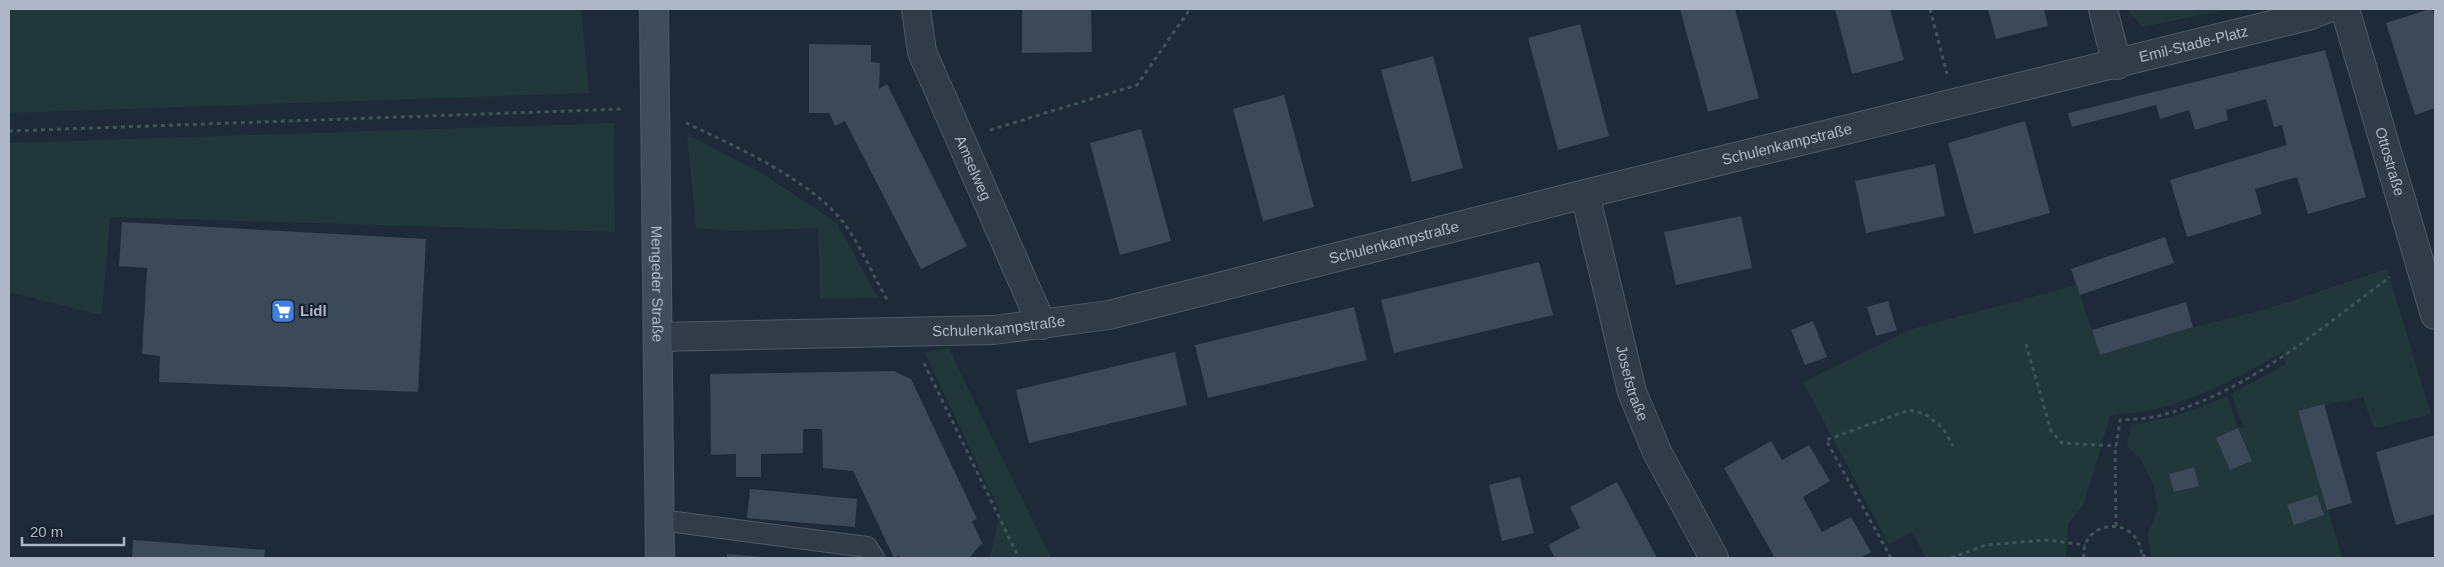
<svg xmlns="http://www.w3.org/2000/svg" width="2444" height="567" viewBox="0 0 2444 567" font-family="Helvetica,sans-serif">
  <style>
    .green { fill: #213739 }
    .building { fill: #3b4958 }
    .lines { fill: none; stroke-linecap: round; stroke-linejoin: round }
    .lane-casing { stroke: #505a66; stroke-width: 22 }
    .street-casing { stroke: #505a66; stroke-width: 30 }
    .secondary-casing { stroke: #505a66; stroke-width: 30 }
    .path { stroke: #3e5457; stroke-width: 3; stroke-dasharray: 4 4; stroke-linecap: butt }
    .lane { stroke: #323c48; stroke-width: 20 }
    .street { stroke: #323c48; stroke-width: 28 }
    .secondary { stroke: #404b5c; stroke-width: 28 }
    .labels { text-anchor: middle; stroke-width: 4.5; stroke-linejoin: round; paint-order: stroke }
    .street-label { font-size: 15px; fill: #adb7c5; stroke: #18212d }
    .poi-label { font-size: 15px; font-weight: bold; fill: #adb7c5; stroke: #18212d; text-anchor: start }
  </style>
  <rect width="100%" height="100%" fill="#1f2a38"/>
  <path class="green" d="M9 9H581L589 93 9 113Z
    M2126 9H2229L2143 27Z
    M614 123 615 232 110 217 102 315 9 292V143Z
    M687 134 763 174 837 223 878 298 820 299 818 228 731 231 696 228Z
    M2387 269 2431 414 2378 428 2373 426 2363 397 2299 411 2342 558H2151L2148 533 2158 509 2153 483 2139 457 2127 447 2131 424C2165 421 2195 410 2227 396L2238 428 2244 427 2231 394 2286 364 2282 353C2240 376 2199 399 2152 410 2138 413 2124 412 2110 416L2084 504 2068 524 2066 558H1926L1912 532 1889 545 1803 382 1912 329 2077 285 2100 355 2193 327 2270 308Z
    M948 347 1051 558H990L1000 512 925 353Z"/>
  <path class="building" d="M1022 9H1091L1092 52 1022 53Z
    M1680 9H1735L1759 98 1708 112Z
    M1835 9H1890L1904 60 1852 74Z
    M1988 9H2044L2048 26 1996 39Z
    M2430 9H2432L2435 18V108L2415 115 2386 23Z
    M1580 24 1609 136 1558 150 1528 38Z
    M809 44 871 45V62L880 63 879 89 887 84 967 246 921 269 845 121 835 126 829 113H809Z
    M2325 50 2366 197 2308 214 2297 177 2255 189 2262 214 2187 237 2170 180 2287 145 2282 125 2274 127 2266 99 2226 110 2228 120 2195 130 2189 110 2160 119 2156 105 2072 127 2068 113Z
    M1433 56 1463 168 1412 182 1381 70Z
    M1284 95 1314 207 1263 221 1233 109Z
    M2025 121 2050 213 1974 234 1948 143Z
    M1141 129 1171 241 1120 255 1090 143Z
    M1935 164 1945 216 1866 233 1855 181Z
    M1741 216 1752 268 1676 285 1664 232Z
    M122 222 426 239 418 392 159 382 160 356 142 354 147 268 119 266Z
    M2165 237 2174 263 2080 295 2071 269Z
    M1539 262 1553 315 1394 353 1381 300Z
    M1888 301 1897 330 1876 336 1867 307Z
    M2186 302 2193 327 2100 355 2092 330Z
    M1354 307 1367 360 1208 398 1195 345Z
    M1813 321 1827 357 1805 365 1791 330Z
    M1175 352 1187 405 1029 443 1016 390Z
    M894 371 911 379 977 519 972 521 982 543 969 558H900L899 556 894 558 853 471 823 468 822 429H803V453L761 454V477H736V454L711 455 710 374Z
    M2324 404 2352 503 2327 510 2298 411Z
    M2238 428 2252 461 2230 470 2216 438Z
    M2435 435V514L2396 525 2376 452Z
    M1771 441 1782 460 1809 445 1830 481 1803 497 1822 532 1851 517 1871 552 1860 558H1775L1724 468Z
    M2194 467 2199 486 2174 492 2169 474Z
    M1520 477 1534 533 1502 541 1489 485Z
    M1617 482 1657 558H1555L1548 545 1580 528 1570 507Z
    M750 489 857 499 855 527 747 518Z
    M2317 495 2324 515 2294 525 2287 505Z
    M133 540 265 550 264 558H132Z
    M727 554 762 557 761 558H727Z"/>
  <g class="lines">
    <g class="lane-casing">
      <path id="lane" d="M660 520 867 547 874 558"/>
    </g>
    <g class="street-casing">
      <g id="street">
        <path id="s1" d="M916 9 922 52 1042 325"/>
        <path d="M2103 9 2117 65"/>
        <path id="s2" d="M2345 9 2435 315"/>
        <path id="s3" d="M1585 194 1632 392 1657 452 1714 558"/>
        <path id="s4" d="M659 337 994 330 1109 315 1585 194 2308 16 2326 9"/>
      </g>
    </g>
    <g class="secondary-casing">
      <g id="secondary">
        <path id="s5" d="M654 9 660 558"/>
      </g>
    </g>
    <path class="path" d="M1930 9 1947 74
      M686 123C733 145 811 180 843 222 861 246 873 276 888 301
      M990 130 1137 85 1190 9
      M9 131 623 109
      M2026 344 2051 431 2062 443 2116 446
      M924 363 1019 558
      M2116 526 2115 454 2120 420C2134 419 2149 419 2162 415 2250 391 2318 330 2390 277
      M2142 555 2150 558
      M1891 558 1826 440 1909 410 1925 414 1943 428 1953 446
      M1951 558 1986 545 2046 540 2085 545
      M2084 558C2079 520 2140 512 2142 558"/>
    <use href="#lane" class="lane"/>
    <use href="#street" class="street"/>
    <use href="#secondary" class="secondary"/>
  </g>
  <defs>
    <g id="supermarket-square" transform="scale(1.25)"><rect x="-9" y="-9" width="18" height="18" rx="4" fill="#3f7fe0" stroke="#18212d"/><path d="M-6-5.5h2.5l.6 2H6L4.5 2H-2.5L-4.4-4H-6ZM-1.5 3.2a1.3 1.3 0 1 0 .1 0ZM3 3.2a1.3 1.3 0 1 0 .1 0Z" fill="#fff"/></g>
  </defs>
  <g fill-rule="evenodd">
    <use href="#supermarket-square" x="283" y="311"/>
  </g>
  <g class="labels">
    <g class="street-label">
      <text dy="5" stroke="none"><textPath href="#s4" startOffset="1569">Emil-Stade-Platz</textPath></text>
      <text dy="5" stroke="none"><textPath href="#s4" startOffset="1150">Schulenkampstraße</textPath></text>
      <text dy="5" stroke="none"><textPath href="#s2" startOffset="159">Ottostraße</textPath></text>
      <text dy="5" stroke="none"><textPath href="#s1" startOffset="170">Amselweg</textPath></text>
      <text dy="5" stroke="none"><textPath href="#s4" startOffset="745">Schulenkampstraße</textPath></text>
      <text dy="5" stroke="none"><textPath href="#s5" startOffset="275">Mengeder Straße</textPath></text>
      <text dy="5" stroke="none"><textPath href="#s4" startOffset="340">Schulenkampstraße</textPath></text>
      <text dy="5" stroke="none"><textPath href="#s3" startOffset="195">Josefstraße</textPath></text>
    </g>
    <g class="poi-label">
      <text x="300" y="316">Lidl</text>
    </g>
  </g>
  <rect width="2444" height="567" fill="none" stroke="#adb7c5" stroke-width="20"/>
  <path d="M22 537v8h102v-8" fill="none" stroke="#adb7c5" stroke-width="2.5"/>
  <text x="30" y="537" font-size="15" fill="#adb7c5" stroke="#18212d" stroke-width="4" paint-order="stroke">20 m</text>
</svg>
